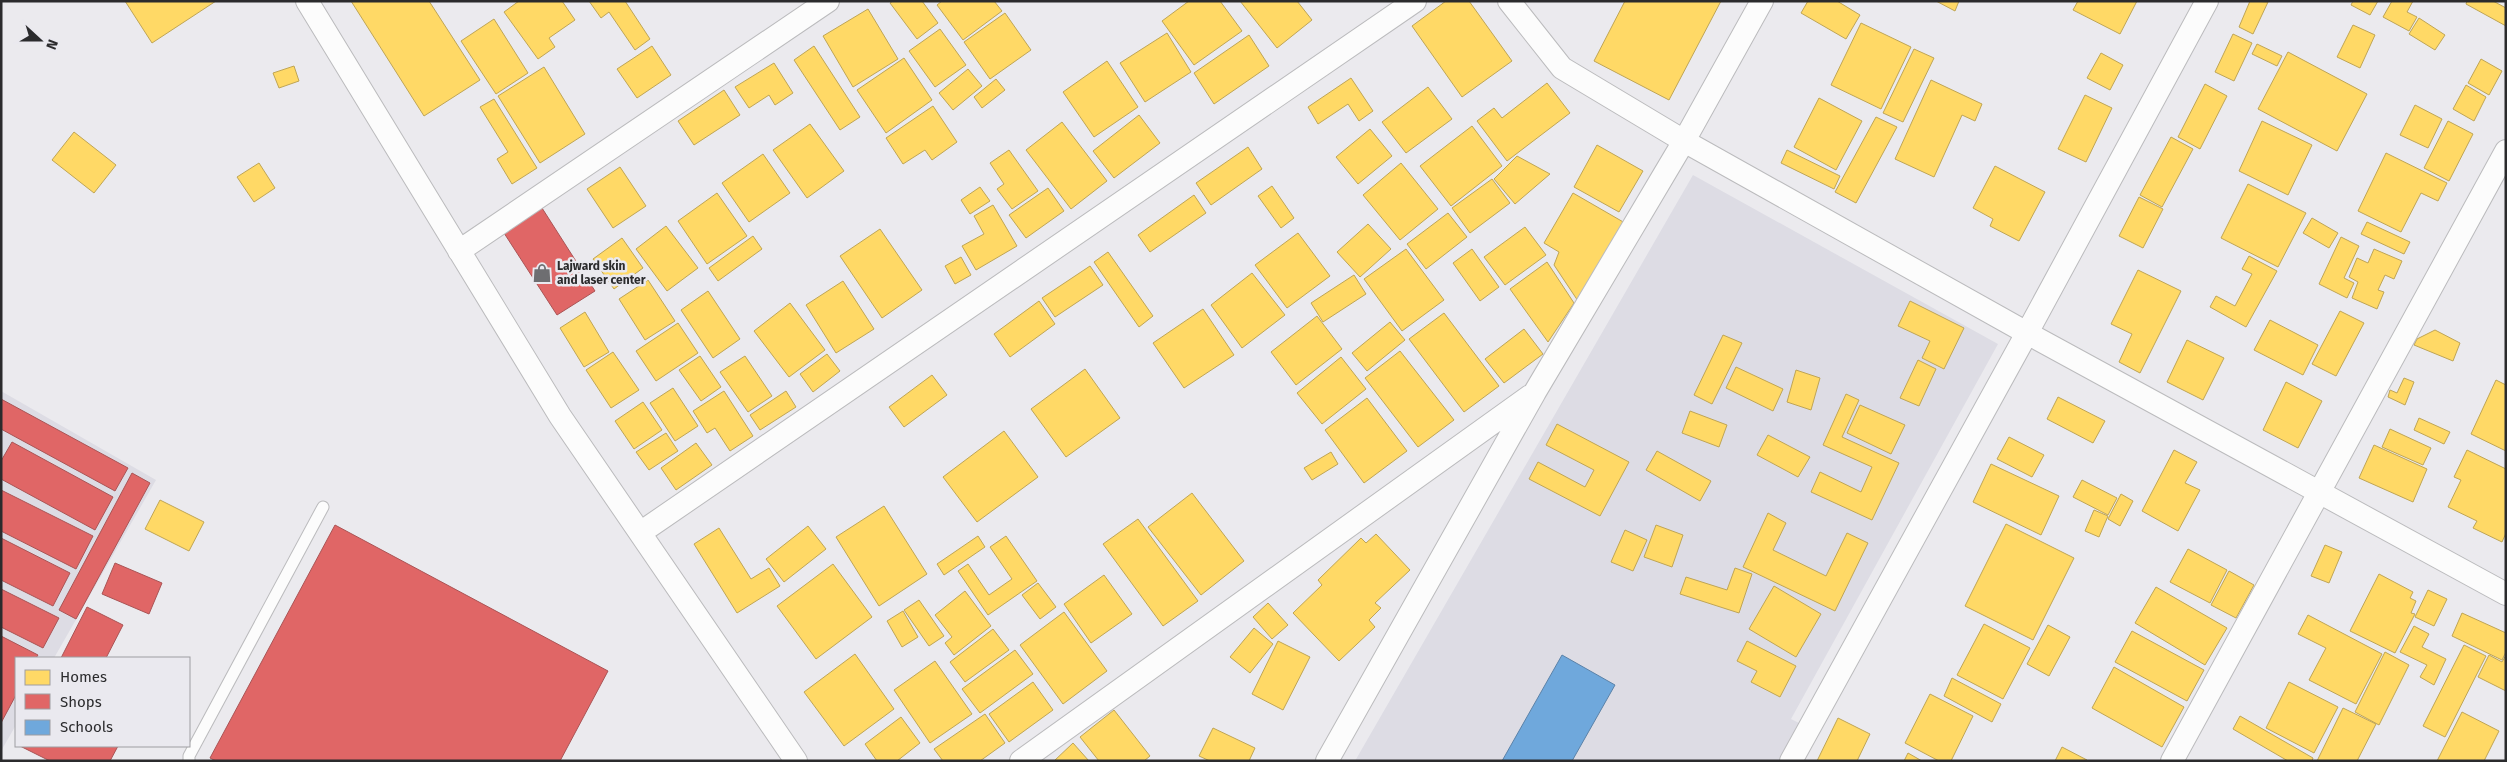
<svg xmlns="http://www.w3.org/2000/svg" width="2507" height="762" viewBox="0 0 2507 762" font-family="'Fira Sans',sans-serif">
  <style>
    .built { fill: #dddce4 }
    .homes { fill: #ffd966; stroke: #bfa555 }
    .shops { fill: #e06666; stroke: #aa5455 }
    .schools { fill: #6fa8dc; stroke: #5b82a8 }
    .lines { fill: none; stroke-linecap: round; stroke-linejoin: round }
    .service-casing { stroke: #bbbbbd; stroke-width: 13 }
    .minor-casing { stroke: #bbbbbd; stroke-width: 24 }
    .service { stroke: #fcfcfc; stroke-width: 11 }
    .minor { stroke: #fcfcfc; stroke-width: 22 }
    .labels { text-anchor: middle; stroke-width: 5; stroke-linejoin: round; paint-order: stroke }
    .poi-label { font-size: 12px; font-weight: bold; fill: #2b2b2d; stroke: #eae9ef; text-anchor: start }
  </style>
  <rect width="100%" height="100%" fill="#ebeaee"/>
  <path class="built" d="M1693 175 1998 344 1791 719 1799 723 1778 761H1355Z
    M1 391 156 480 54 658H16V725L1 751Z"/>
  <path class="homes" d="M125 1H216L152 43Z
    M351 1H429L480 80 424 116Z
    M519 1H562L575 20 549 38 555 47 538 59 504 12Z
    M589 1H625L650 39 635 50 609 12 601 18Z
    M893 1H922L938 23 917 39 890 3Z
    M942 1H994L1002 11 963 40 937 5Z
    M1189 1H1220L1242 31 1194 65 1162 21Z
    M1240 1H1297L1312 20 1277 48Z
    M1446 1H1469L1512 61 1462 97 1412 26Z
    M1625 1H1721L1669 100 1594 61Z
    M1808 1H1837L1860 15 1846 39 1801 13Z
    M1936 1H1959L1955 11Z
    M2078 1H2137L2120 34 2073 10Z
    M2250 1 2268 2 2253 34 2239 27Z
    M2353 1H2378L2370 15 2351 5Z
    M2392 1H2413L2407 12 2417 17 2409 31 2383 17Z
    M2467 1H2493L2506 8V26L2466 4Z
    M868 9 898 59 853 87 823 36Z
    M1005 13 1031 50 990 79 964 42Z
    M2419 18 2445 35 2435 50 2409 34Z
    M494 19 528 73 496 94 461 41Z
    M1861 23 1911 47 1881 109 1831 85Z
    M2353 25 2375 35 2360 68 2337 57Z
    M940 29 966 65 935 87 909 51Z
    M1167 33 1191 72 1145 102 1120 63Z
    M2233 34 2252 43 2234 81 2215 72Z
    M1249 35 1269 66 1214 104 1194 73Z
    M2257 44 2282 56 2277 66 2252 54Z
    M652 46 671 75 637 98 617 69Z
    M814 46 860 117 840 130 794 60Z
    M1914 49 1934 58 1903 122 1883 113Z
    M2288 52 2367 94 2337 151 2258 109Z
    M2101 53 2123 65 2110 90 2087 78Z
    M904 58 932 100 886 133 857 90Z
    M2481 59 2502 71 2489 95 2468 83Z
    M1107 61 1138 107 1094 137 1063 92Z
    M774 63 793 93 775 105 769 95 749 108 735 87Z
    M294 66 299 81 279 88 273 73Z
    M544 67 585 134 540 163 498 96Z
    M968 69 982 86 953 110 939 93Z
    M1351 78 1373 111 1359 121 1348 104 1318 124 1308 107Z
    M996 79 1005 90 982 108 974 97Z
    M1931 80 1982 104 1975 121 1962 115 1934 177 1895 159Z
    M1547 83 1570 113 1507 161 1477 121 1494 108 1502 118Z
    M2205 84 2227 96 2200 149 2178 137Z
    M2466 85 2486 97 2474 121 2453 109Z
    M1428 87 1452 119 1406 153 1382 122Z
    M724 90 740 115 694 145 678 121Z
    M2085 95 2112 108 2086 162 2058 149Z
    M1819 98 1862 121 1836 170 1794 147Z
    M494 99 537 168 512 184 497 159 508 152 480 107Z
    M2415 105 2442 119 2428 148 2400 135Z
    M933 106 957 142 932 160 925 150 903 164 886 138Z
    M1139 115 1160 143 1114 178 1093 151Z
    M1876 117 1897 127 1856 203 1835 192Z
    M2262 121 2312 145 2288 195 2239 171Z
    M2448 121 2473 134 2449 181 2424 168Z
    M1062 122 1107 181 1071 209 1026 150Z
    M810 124 844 171 807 198 773 150Z
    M1472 126 1502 166 1451 206 1420 166Z
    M1370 129 1392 156 1358 184 1336 157Z
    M74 132 116 165 94 193 52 160Z
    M2171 137 2193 149 2162 207 2140 195Z
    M1597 145 1643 171 1619 212 1574 187Z
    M1248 147 1262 169 1211 205 1196 183Z
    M1009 150 1038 191 1012 209 997 189 1004 184 990 163Z
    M1787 150 1840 176 1834 189 1781 163Z
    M2386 153 2447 183 2438 201 2421 193 2401 232 2358 211Z
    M763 154 790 193 749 222 722 183Z
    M1517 156 1550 174 1515 204 1494 179Z
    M259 163 275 188 254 202 237 177Z
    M1401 163 1438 209 1400 240 1363 195Z
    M1995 166 2045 192 2019 241 1990 226 1993 219 1973 208Z
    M620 167 646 206 613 228 587 189Z
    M1492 179 1510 203 1470 233 1452 208Z
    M2248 184 2306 213 2278 267 2221 238Z
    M1272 186 1294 218 1281 228 1258 196Z
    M980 187 990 201 970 214 961 200Z
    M1048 188 1064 211 1026 238 1009 215Z
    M717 193 747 236 707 264 678 221Z
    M1573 193 1625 223 1578 301 1554 265 1559 252 1544 243Z
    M1194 195 1206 213 1150 252 1138 235Z
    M2139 197 2163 209 2143 248 2119 236Z
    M993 205 1017 246 976 270 962 246 984 234 974 216Z
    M1448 213 1467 237 1426 269 1407 244Z
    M2312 218 2338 233 2329 248 2303 233Z
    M2367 222 2410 242 2404 254 2361 234Z
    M1368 224 1391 249 1360 277 1337 252Z
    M666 226 698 268 667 291 636 249Z
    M1525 227 1546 255 1505 285 1484 257Z
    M880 229 922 290 882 318 840 256Z
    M1298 233 1330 276 1287 308 1255 265Z
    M753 236 762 249 718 281 709 268Z
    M2341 237 2359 246 2344 278 2354 283 2347 298 2319 284Z
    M622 238 643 268 614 289 593 259Z
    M1406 249 1444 300 1402 331 1364 279Z
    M1472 249 1499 287 1480 301 1453 263Z
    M2374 249 2402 261 2394 279 2385 275 2378 290 2384 292 2377 309 2352 298 2358 282 2349 277 2357 258 2368 263Z
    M1108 252 1153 316 1139 327 1094 262Z
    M2249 256 2277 271 2246 327 2210 307 2216 296 2235 306 2252 274 2242 269Z
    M961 257 971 275 955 284 945 266Z
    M1547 262 1574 303 1548 342 1510 289Z
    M1090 266 1103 285 1055 317 1042 298Z
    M2138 270 2181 291 2140 373 2119 362 2132 334 2111 324Z
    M1252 273 1285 315 1242 348 1211 305Z
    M1354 275 1366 294 1323 322 1311 303Z
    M648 280 675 321 645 340 619 299Z
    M843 281 874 329 836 353 806 305Z
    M708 291 740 339 713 358 681 310Z
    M1039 301 1055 324 1010 357 994 334Z
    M1910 301 1964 328 1944 369 1922 358 1930 341 1898 326Z
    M790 303 825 350 789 377 754 331Z
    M1203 309 1234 355 1184 388 1153 343Z
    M2340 311 2364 323 2336 376 2312 364Z
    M585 312 609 352 584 367 560 328Z
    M1444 313 1499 386 1464 412 1409 339Z
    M1317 316 1342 349 1296 385 1271 352Z
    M2270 320 2318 345 2303 375 2254 350Z
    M1390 322 1405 340 1367 371 1352 353Z
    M678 323 698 353 656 381 636 351Z
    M1524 329 1543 354 1504 383 1485 359Z
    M2435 330 2460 343 2453 361 2414 345 2417 339Z
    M1723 335 1742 343 1712 404 1694 395Z
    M2187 340 2224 358 2203 400 2167 382Z
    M1400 351 1454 420 1418 447 1365 378Z
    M613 352 639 390 611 408 586 370Z
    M827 354 840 371 813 392 800 374Z
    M700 356 721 387 701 401 679 370Z
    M745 356 772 396 748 412 720 372Z
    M1341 357 1366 389 1322 424 1297 393Z
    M1918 360 1936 369 1919 406 1900 398Z
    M1736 367 1783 389 1773 411 1726 388Z
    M1085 369 1120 418 1066 457 1031 409Z
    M1796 370 1820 378 1811 410 1787 402Z
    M932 375 947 395 904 427 889 407Z
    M2404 378 2414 382 2405 405 2388 397 2390 390 2397 393Z
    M2496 380 2506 385V451L2471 434Z
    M2286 382 2322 401 2298 448 2263 430Z
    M673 388 698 426 675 441 650 403Z
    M724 391 753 436 730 451 715 428 707 433 693 411Z
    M786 391 796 407 760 430 750 415Z
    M1846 394 1859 400 1842 437 1899 463 1872 520 1811 492 1820 472 1861 492 1872 467 1823 445Z
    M2058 397 2105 421 2093 443 2047 419Z
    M1367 398 1407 451 1364 483 1325 430Z
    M643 402 662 430 634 449 615 421Z
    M1860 405 1905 425 1891 454 1847 433Z
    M1690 411 1727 425 1719 447 1682 433Z
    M2419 418 2450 432 2444 444 2414 430Z
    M1557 424 1629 462 1600 516 1529 479 1538 462 1585 487 1594 470 1546 445Z
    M2390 429 2431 448 2423 465 2382 447Z
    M1004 431 1038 477 977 522 943 477Z
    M666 433 678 451 649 470 636 452Z
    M1768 435 1810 457 1798 477 1757 455Z
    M2009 437 2044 455 2032 477 1997 459Z
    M696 443 712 465 676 490 661 468Z
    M2374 445 2427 469 2413 502 2359 478Z
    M2174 450 2197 462 2185 483 2200 490 2178 531 2142 511Z
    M2467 450 2506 469V533L2502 542 2473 528 2477 521 2448 507 2461 480 2454 477Z
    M1657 451 1711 481 1700 501 1646 470Z
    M1331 452 1338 464 1312 480 1304 468Z
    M1991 464 2059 496 2041 535 1973 502Z
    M2082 480 2117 498 2108 515 2073 497Z
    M1192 493 1244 561 1201 595 1148 527Z
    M2121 494 2133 501 2120 526 2108 519Z
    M160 500 204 522 189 551 145 529Z
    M884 506 927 574 879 606 836 537Z
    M2094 510 2108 516 2099 537 2085 531Z
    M1768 513 1786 523 1773 550 1826 576 1847 533 1868 543 1835 611 1743 567Z
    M1138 519 1198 601 1163 626 1103 544Z
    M2006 524 2074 558 2033 640 1965 606Z
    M1656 525 1683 535 1672 567 1644 557Z
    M808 526 826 549 784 582 766 559Z
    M719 528 751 579 769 568 780 586 737 613 694 544Z
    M1625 530 1647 540 1633 571 1611 562Z
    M1376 534 1410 570 1375 603 1381 608 1369 620 1375 627 1339 661 1293 613 1322 585 1318 580 1361 538 1366 543Z
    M978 536 985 547 944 575 937 564Z
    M1006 536 1037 581 988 615 958 571 968 564 989 595 1012 579 990 547Z
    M2325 545 2342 552 2329 583 2311 576Z
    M2188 549 2227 570 2210 603 2170 582Z
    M833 564 872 617 816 659 777 606Z
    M1735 568 1752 574 1739 613 1680 594 1686 577 1727 590Z
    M2229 571 2254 585 2236 618 2211 605Z
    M2379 574 2413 592 2410 598 2416 601 2411 613 2415 614 2395 653 2350 631Z
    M1104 575 1132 614 1091 643 1064 604Z
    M1038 583 1056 607 1040 619 1022 595Z
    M1774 586 1821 614 1796 657 1749 629Z
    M2156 587 2227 628 2205 665 2135 623Z
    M2428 590 2447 599 2434 626 2415 617Z
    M965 591 991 626 954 655 945 643 952 637 935 615Z
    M919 600 944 636 929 646 904 610Z
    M1268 603 1288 625 1272 639 1253 617Z
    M903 611 918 637 902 647 887 621Z
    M1064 612 1107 671 1063 704 1020 645Z
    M2462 613 2506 633V652L2502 660 2452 636Z
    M2308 615 2382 654 2356 704 2309 680 2326 648 2298 634Z
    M1984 624 2030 648 2003 699 1957 675Z
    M2048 625 2070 637 2049 676 2027 664Z
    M2414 626 2429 634 2422 647 2446 659 2434 685 2420 677 2427 665 2400 652Z
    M1254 628 1273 644 1250 673 1230 657Z
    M993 629 1009 650 965 682 950 662Z
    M2132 631 2204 670 2187 701 2115 662Z
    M1278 641 1310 657 1283 710 1252 694Z
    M1747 641 1796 666 1780 697 1751 682 1757 671 1737 661Z
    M2464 645 2486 656 2445 737 2423 726Z
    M1015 650 1033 674 980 713 962 689Z
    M2385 652 2409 665 2379 725 2355 712Z
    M855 654 894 709 844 746 804 692Z
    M2489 655 2502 662 2506 655V691L2478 677Z
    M935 661 972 714 930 743 894 690Z
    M2114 667 2184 707 2162 747 2092 708Z
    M1952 678 2001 704 1992 722 1944 696Z
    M1033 682 1053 710 1009 742 989 714Z
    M2289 682 2338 707 2314 753 2266 728Z
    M1930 694 1973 716 1951 761H1939L1905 743Z
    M2343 708 2376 724 2357 761H2317Z
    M1114 710 1150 756 1144 761H1099L1080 737Z
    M2462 712 2499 731 2484 761H2437Z
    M985 714 1005 743 980 761H943L934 749Z
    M2240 716 2313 758 2312 761H2288L2233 729Z
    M901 717 920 743 897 761H877L865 744Z
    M1838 718 1870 734 1857 761H1817Z
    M1213 728 1255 748 1249 761H1210L1199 756Z
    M1073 743 1089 761H1054Z
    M2062 747 2087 760 2086 761H2055Z
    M1908 753 1922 761H1904Z"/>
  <path class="shops" d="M542 208 595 291 557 315 504 233Z
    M1 399 128 468 115 491 1 429Z
    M12 442 113 497 95 530 1 479V461Z
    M132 473 150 483 76 619 59 610Z
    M1 490 93 536 76 569 1 531Z
    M335 525 608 671 560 761H216L210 758Z
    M1 538 70 573 53 606 1 580Z
    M115 563 162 583 149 614 102 594Z
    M1 589 59 618 43 648 1 627Z
    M87 607 123 625 106 658H61Z
    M1 636 38 655 36 658H16V695L1 723Z
    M20 746H118L110 761H50Z"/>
  <path class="schools" d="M1562 655 1615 685 1572 761H1502Z"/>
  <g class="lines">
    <g class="service-casing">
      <path id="service" d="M189 761V756L323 507"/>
    </g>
    <g class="minor-casing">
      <path id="minor" d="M307 1 560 416 796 761
        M1509 1 1562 68 1684 141 2027 333 2506 594
        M459 251 828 1
        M640 533 1415 1
        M1021 761 1530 396
        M1327 761 1535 392 1684 141 1762 1
        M1791 761 2027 333 2207 1
        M2172 761 2506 151"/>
    </g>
    <use href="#service" class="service"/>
    <use href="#minor" class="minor"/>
  </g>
  <defs>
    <g id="shop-bare" transform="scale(1.5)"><path d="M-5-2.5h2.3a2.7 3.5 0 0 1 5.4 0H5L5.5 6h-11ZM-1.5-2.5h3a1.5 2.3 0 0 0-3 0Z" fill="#6e6e71" stroke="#eae9ef" stroke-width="2.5" paint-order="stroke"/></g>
  </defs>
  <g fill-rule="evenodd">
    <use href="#shop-bare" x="542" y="273"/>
  </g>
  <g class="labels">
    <g class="poi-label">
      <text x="557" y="270">Lajward skin<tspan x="557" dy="14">and laser center</tspan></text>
    </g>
  </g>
  <rect width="2507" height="762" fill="none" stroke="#2b2b2d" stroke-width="5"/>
  <rect x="15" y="657" width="175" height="90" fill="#eae9ef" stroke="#9e9da1"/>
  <rect x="25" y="670" width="25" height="15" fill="#ffd966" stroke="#9e9da1"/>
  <text x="60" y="682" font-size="15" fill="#2b2b2d">Homes</text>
  <rect x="25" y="694" width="25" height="15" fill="#e06666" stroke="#9e9da1"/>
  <text x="60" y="707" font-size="15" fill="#2b2b2d">Shops</text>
  <rect x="25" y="720" width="25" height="15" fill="#6fa8dc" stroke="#9e9da1"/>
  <text x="60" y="732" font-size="15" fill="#2b2b2d">Schools</text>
  <g transform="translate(40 40) rotate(111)" stroke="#eae9ef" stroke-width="4" paint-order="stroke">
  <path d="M0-4L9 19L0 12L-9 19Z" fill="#2b2b2d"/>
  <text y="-8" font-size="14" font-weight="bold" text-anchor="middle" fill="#2b2b2d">N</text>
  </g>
</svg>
